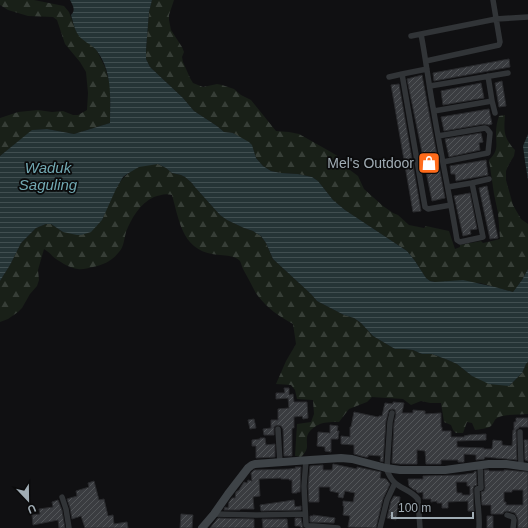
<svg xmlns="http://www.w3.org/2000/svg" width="528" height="528" viewBox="0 0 528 528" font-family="Helvetica,sans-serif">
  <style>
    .forest { fill: url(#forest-firs) }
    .water { fill: url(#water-rules) }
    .building { fill: url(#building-hatch); stroke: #2a2b2e; fill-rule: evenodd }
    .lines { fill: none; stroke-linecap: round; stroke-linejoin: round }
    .street { stroke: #313437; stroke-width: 5.5 }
    .secondary { stroke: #3e4347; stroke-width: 8 }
    .labels { text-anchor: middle; stroke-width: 3.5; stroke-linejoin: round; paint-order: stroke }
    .poi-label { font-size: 14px; fill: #a0acb4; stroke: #0b0b0c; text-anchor: end }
    .water-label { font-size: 15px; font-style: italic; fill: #72a9b3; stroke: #0b0b0c }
  </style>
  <defs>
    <pattern id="forest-firs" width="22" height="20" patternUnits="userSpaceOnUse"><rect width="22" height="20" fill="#192018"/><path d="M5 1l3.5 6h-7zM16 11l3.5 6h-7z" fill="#373e37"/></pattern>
    <pattern id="water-rules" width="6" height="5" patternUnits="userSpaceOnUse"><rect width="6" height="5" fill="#253436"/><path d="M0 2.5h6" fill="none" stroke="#414f51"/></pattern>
    <pattern id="building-hatch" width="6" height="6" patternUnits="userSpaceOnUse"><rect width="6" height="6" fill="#3a3c40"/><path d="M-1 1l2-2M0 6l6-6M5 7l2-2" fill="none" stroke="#535659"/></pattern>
  </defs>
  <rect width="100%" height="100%" fill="#101012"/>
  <path class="forest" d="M0 0H34L64 6 69 12 77 33 83 39 91 44 97 51 105 67 110 84V123L74 134 47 129 33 130 0 156V118L18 112 38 110 52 112 63 111 73 115H78L87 110 88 93 86 72 80 62 65 44 57 20 53 17 28 16 8 10 0 5Z
    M152 0H174L169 15V20L171 30 182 47 184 52 182 57 183 62 190 78 193 83 203 87 217 84 222 85 234 89 241 95 251 100 276 131 289 132 299 134 331 152 339 157 350 170 358 176 364 189 383 206 393 213 398 215 409 225 424 228 426 226 449 231 455 249 460 247V245L481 241 483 243 500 239 498 213 494 194 489 160C499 150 496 145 496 133 496 127 497 122 499 116L505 115C504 131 503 137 515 150L514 156 509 164 506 171V180L513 205 521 219 528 224V269L522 280 513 292 480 283 435 282 430 281 426 278 415 261 407 251 345 210 333 200 318 181 312 177 298 174 281 173 271 171 263 166 256 158 252 146 233 133 224 132 217 126 194 111 183 98 150 67 146 59V50L149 12Z
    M158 164 166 168 172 173 181 175 185 177 192 183 194 186 220 215 227 220 244 228 253 231 261 236 266 243 273 259 311 294 317 301 344 315 354 318 361 323 373 336 395 349H404L413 350 422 354H432L448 360 457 364 472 376 509 386 522 373 526 364 528 362V414C520 415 506 414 499 417 493 420 495 422 491 426 487 429 480 429 475 430L472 423 467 422 463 433H456L453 430 451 425 444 422 441 403H430L421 401 411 405 403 399 372 397 367 402 349 409 339 422C334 422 326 422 320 424 315 426 308 431 307 437 306 446 310 448 301 457L295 456 297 424 311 422 314 414 313 400 297 399 295 390 291 385 276 384 286 361 296 344 293 324C280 317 267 308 258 296 254 291 252 285 249 280 247 276 245 273 243 269 242 267 241 263 240 261 234 255 227 256 220 255 183 253 180 224 172 195 165 193 160 195 154 197 140 203 131 219 126 232 124 239 124 247 119 252 112 261 103 265 93 267 88 268 82 270 78 269 70 268 62 263 56 259 51 255 49 252 44 249L38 270 39 280 37 286 30 294 22 308 18 312 8 319 0 322V281L10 265 21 243 36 228 46 224H51L63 232 102 220C111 199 117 176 139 167 145 164 152 164 158 164Z"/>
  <path class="water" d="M70 0H152L149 12 146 50V59L150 67 183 98 194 111 217 126 224 132 233 133 249 142 252 145 256 158 263 166 271 171 281 173 298 174 312 177 318 181 333 200 345 210 407 251 415 261 426 278 430 281 435 282 463 280 495 287 513 292 522 280 528 269V362L526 364 522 373 509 386 489 384 472 376 457 364 448 360 432 354H422L413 350 404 349H395L373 336 361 323 354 318 344 315 317 301 311 294 273 259 266 243 261 236 253 231 244 228 227 220 220 215 194 186 192 183 185 177 181 175 172 173 166 168 158 164 139 167 127 174 123 177 116 189 102 220 91 232 81 235H77L63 232 51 224H46L36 228 21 243 10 265 0 281V156L32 130 47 129 74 134 110 123C110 98 113 73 97 51 92 44 81 41 77 33 74 28 73 21 71 15 76 10 73 6 70 0Z
    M528 134V180L525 161 523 146Z"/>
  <path class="building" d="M509 59 510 67 434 81 433 73Z
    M422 75 445 198 432 201 407 79Z
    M502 81 506 106 499 107 495 83Z
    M481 83 484 98 443 105 441 91Z
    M399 84 421 211 413 212 391 85Z
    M489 109 492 124 489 125 484 124 444 131 441 117Z
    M481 133 483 142 479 143 480 150 449 157 445 139Z
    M486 160 488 175 456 181 455 174H451L450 166Z
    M487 186 498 238 490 239 479 188Z
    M470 193 477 229 470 230 471 234 463 236 454 196Z
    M284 388H289V395L293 394 294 402H307L308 418 303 419 302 416 294 417V428H292V456H284L283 429 281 426 277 425 274 427V435H264L263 429 271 428V420H278V409L289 408 288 398 276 399V393H285Z
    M393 402 404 403 402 413H413V410L425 411V414L441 413V427H442V431H451V437H464V436L469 435 486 434V440L457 441V447L484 448V449H492L493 440 502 441V445L512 446 513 430H514V422H516V418H528V427H519V428L516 430 517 460 485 457 484 459 476 460V455L464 454V462H458V460H441V464H426L425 451 417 450V464H400L392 463 394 423 396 414 395 410 393 409 389 410 386 421 383 462 380 461 381 456 368 455V457H365L354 454V445L341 444V436L350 437V427H351L354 412 378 417 379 416H382L385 403 393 404Z
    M254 419 256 428 250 429 248 420Z
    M330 425 338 426 337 431H339L338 439H331V452L325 451V447L317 446 318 432 330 433Z
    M260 438H265L266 445 275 444V457L256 458V446H252V440L260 439Z
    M524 440H528V461L525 460Z
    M333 464 357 469V467L381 472 380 478 386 479 390 484 383 499 376 528 348 527 350 516 343 515 344 506H343V501L353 502 355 493 345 491 343 498 338 497 339 493 330 491V487H319V502H309L308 486 310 466 323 465V470H332Z
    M295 467H301L300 492H297V493H292V480H289V479H281V478L259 479 260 496 253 497 254 509H241L240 510H224L225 507 228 508 229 502 232 498H235L236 492 239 490 244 482 247 483 248 480 252 481 251 473 254 470 289 469 296 468Z
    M484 470H489V471H504V470H506L528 472V528H518V519L515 513 507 511 504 512 503 514H491V505H482L481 492 484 491 485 488ZM512 490H523V505H506V502H504V492H512Z
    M476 471 477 485 474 486 473 489 474 511H468V501L448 502V508H442V503H437V501L431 502V499H423V492L418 493 416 491V490H414L409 486 408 479H423V476L460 475 474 473V472ZM456 482H467V486H470V495H462V493H457Z
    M94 481 99 500 104 499 108 516 113 515 114 524 127 522 128 528H85L81 516 72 519 70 508 67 499 77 496 76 491 89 487 88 483Z
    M394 496 400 497 399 508H398L396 520 387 518 391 501Z
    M58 500 62 510 65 528H59L58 520 33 525 32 515 40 514 39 509 53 507 52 502Z
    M294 500 295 507 301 506V510L261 511 260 505Z
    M181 514 193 515 192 528H180Z
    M313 515 335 518 334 523 310 522V516H313Z
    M487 516H493V528H487Z
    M218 518 254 519V528H210Z
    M295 518H301L303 528 300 527V526H295Z
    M262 519H287L288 528H263Z"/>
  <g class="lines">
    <path class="street" d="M411 36 421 34
      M426 61 499 45 500 42 493 0
      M427 69 402 74 425 207 428 209 451 205
      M389 77 402 74
      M430 86 508 73
      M492 101 495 113
      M434 111 492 101 488 76
      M438 136 485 128 487 129 490 133 488 153 443 162
      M472 183 489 179
      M448 187 472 183 483 237 460 242 457 240C450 197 441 155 434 113 429 87 426 60 421 34L496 19 528 17
      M278 429 280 463
      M520 432C520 444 521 455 521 467
      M306 460 304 486 306 525 308 526H314L338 528
      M386 468C388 473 390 478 394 482 401 489 411 490 418 499L420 528
      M387 468 390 422 392 413
      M62 497 66 509 69 528
      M214 514 257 515 305 514
      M507 515 513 517 514 520 513 528
      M380 528 387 500 395 483
      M479 528C480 515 477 502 477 489L481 488 480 465"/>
    <path class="secondary" d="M202 528 214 514 228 494 248 468 252 465 255 464 310 460 341 458 352 459 386 468 400 470H445L489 464H506L528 467"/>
  </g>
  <defs>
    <g id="shop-square" transform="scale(1.15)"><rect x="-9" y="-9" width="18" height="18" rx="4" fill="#ff6b1a" stroke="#0b0b0c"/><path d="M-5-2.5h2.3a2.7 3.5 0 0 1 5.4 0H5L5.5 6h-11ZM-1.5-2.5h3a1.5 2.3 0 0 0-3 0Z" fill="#fff"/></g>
  </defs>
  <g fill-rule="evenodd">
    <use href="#shop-square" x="429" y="163"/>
  </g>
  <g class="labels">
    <g class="poi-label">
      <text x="414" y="168">Mel's Outdoor</text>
    </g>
    <g class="water-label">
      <text x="48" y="173">Waduk<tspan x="48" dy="17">Saguling</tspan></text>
    </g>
  </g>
  <g transform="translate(28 500) rotate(158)" stroke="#0b0b0c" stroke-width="3" paint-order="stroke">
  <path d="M0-3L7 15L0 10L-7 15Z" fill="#a0acb4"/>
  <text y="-6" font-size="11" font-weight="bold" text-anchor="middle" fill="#a0acb4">U</text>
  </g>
  <path d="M392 512v6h81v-6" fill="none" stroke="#a0acb4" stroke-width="2"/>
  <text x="398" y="512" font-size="12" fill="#a0acb4" stroke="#0b0b0c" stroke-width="3" paint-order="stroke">100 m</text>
</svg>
